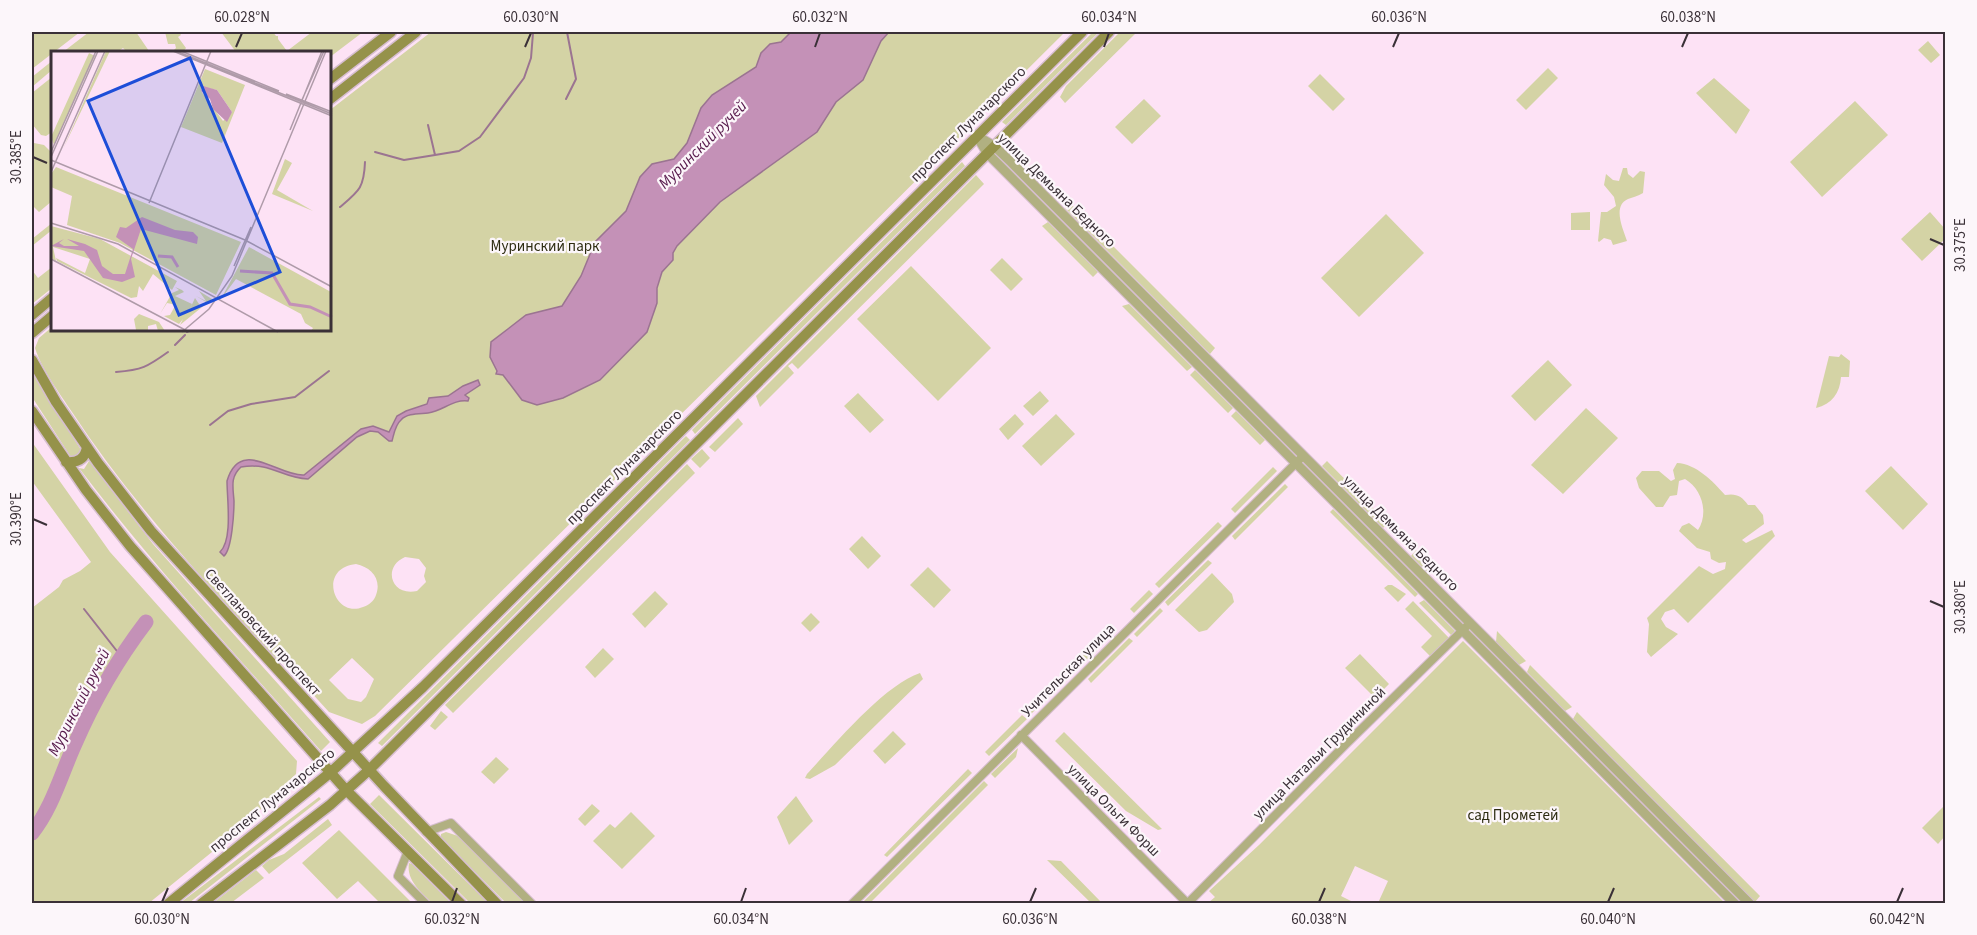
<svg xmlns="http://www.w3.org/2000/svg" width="1977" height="935" viewBox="0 0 1977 935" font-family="'Source Sans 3',sans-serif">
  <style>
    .green { fill: #d4d3a5; fill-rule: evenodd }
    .water { fill: #c491b7; stroke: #9b7491; stroke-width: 1.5 }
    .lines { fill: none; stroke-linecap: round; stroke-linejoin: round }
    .stream { stroke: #9b7491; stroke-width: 2 }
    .river { stroke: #c491b7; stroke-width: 15 }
    .minor-casing { stroke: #d6becf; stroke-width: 10 }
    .tertiary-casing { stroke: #d6becf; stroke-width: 11 }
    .secondary-casing { stroke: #d6becf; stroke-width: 13 }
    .minor { stroke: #b1b081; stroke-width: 8 }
    .tertiary { stroke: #b1b081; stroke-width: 9 }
    .secondary { stroke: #95924a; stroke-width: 10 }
    .ticks { fill: none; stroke: #3a3037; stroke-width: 2 }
    .labels { text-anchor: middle; stroke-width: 4.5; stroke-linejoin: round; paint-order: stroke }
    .street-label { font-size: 15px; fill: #3a3037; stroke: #fcf6fa }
    .park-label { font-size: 15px; fill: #2d2c11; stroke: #fcf6fa }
    .water-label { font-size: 16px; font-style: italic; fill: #56194b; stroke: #fcf6fa }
    .inset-river { fill: none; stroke: #c491b7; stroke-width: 3 }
    .inset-road { fill: none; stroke: #af9ba9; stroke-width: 1.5 }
    .view { fill: #1d4ed8; fill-opacity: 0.15; stroke: #1d4ed8; stroke-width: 3 }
    .inset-edge { fill: none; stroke: #3a3037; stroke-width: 3 }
    .neatline { fill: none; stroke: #3a3037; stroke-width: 2 }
    .ticks-label { font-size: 15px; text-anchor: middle; fill: #3a3037 }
  </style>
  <rect width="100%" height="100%" fill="#fde2f5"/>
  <path class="green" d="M32 32H80L32 69Z
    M89 32H136L149 51 147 52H127L123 48 120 50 121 52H63Z
    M165 32H179L181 35 178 37 186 48 183 52H172L176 48 175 44H168Z
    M221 32H273L276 36H278V39L287 51 312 32H363L330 57V52H245L243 50 236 52Z
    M431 32H1065L735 361 375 716 362 724 329 712 288 667 273 656C202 578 130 500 72 412 60 394 41 368 35 348L39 338 52 327V330H330V110ZM405 557 419 559 426 568 424 576 426 582 417 591C391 597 382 567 405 557ZM356 564C371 567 382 579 376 595 374 601 369 605 363 607 334 619 317 568 356 564ZM352 658 374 679 366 697 361 702 348 699 329 680Z
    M1093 32H1099L1006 125 1002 122Z
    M1120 32H1137L1065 103 1060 97 1066 86Z
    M1928 41 1940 55 1931 63 1918 50Z
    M52 61V70L32 87V77Z
    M1548 68 1558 78 1526 110 1516 100Z
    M1320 74 1345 99 1333 111 1308 86Z
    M52 77V132L46 136 41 135 32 124V93Z
    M1714 78 1750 110 1736 134 1696 93Z
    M1144 99 1161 116 1132 144 1115 127Z
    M1855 101 1888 135 1822 197 1790 162Z
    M32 141 34 143 44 145 52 153V201L39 212 32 205Z
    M962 162 965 166 695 434 692 430Z
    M1623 168H1627L1628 174 1633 178 1640 171 1645 172 1643 193C1638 196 1633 197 1628 199 1612 206 1623 229 1627 241L1613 245 1611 240 1604 238 1599 242 1598 241 1601 212H1607L1616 206 1614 197 1604 185 1606 174 1613 180 1619 181Z
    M976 175 984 184 798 369 792 363 788 366 794 373 760 407 756 396Z
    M1070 203 1215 348 1210 354 1065 208Z
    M1590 212V230H1571V213Z
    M1930 212 1945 229V239L1922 261 1901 239Z
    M1386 214 1424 253 1359 317 1321 278Z
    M1048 222 1098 272 1093 277 1042 226Z
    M52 223V230L32 246V239Z
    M1002 258 1023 279 1011 291 990 270Z
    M911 266 991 348 938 401 857 319Z
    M52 267V288L32 304V270L38 278Z
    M1129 304 1192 367 1187 371 1122 306Z
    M1841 354 1850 361 1849 377H1841C1840 393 1832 404 1816 408L1829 356 1839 357Z
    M1548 360 1572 385 1535 421 1511 396Z
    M1195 370 1233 408 1228 413 1190 375Z
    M32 373 81 450 80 454 76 458 71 457 32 397Z
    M1040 391 1049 401 1033 416 1023 406Z
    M858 393 884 420 870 433 844 406Z
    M1586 408 1618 438 1563 494 1531 465Z
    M1236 411 1265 440 1260 445 1231 416Z
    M1015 414 1024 424 1008 440 999 429Z
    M1056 414 1075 434 1041 466 1022 446Z
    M738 418 743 424 715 452 709 447Z
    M686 436 690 440 382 746 378 743Z
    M32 442 110 552 297 761 296 774 267 801 254 818 149 903H32V608L59 587 63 580 80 571 91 562 32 481Z
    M702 449 710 458 700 468 691 459Z
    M89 461 153 544 330 742 321 751C239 658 154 567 79 468L84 469Z
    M1327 461 1388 523 1383 528 1322 466Z
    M1677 463C1696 464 1713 481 1725 495 1736 493 1742 496 1748 505H1755L1763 515 1764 524 1742 540 1746 543 1772 530 1775 536 1688 623 1674 609 1665 612 1661 619 1666 627 1678 634 1651 657 1647 652 1649 624 1647 618 1699 566 1713 574 1725 569 1726 562 1719 563 1711 559 1710 552 1697 548 1679 531 1682 526 1689 523 1698 530C1709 513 1702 489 1685 479L1679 481 1677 495 1670 496 1663 507H1656L1639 488 1636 478 1642 471H1659L1671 481 1675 479 1673 470Z
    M687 464 695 473 453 713 445 705Z
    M1891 466 1928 504 1903 530 1865 491Z
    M1273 467 1277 471 1235 513 1231 509Z
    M1285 484 1288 487 1235 540 1232 536Z
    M1333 509 1418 594 1415 597 1330 512Z
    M1218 522 1222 526 1159 588 1155 584Z
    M862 536 881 556 868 569 849 549Z
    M1416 550 1435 569 1426 571 1411 556Z
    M1208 560 1212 563 1168 606 1165 602Z
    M928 567 951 590 934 608 910 585Z
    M1212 573 1232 594 1234 602 1207 630 1199 632 1175 610Z
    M1388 585H1392L1406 594 1398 602 1384 588Z
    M1149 590 1153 594 1134 613 1130 609Z
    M655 591 668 604 645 628 632 614Z
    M1424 600 1455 631 1451 635 1419 603Z
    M1413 601 1449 638 1430 656 1421 647 1432 636 1405 609Z
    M1160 608 1163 611 1137 637 1134 634Z
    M811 613 820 622 810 632 801 623Z
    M1497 631 1526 661 1519 665 1496 642Z
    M1106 633 1110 637 1071 675 1067 671Z
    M1129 638 1133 641 1091 683 1088 679Z
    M1463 641 1725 903H1378L1388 881 1355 866 1341 896 1355 903H1208L1215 897 1209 891 1259 845Z
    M603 648 614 659 595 678 585 667Z
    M1360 654 1389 684 1375 698 1345 668Z
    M1530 665 1572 707 1565 711 1527 672Z
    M920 673 923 679 835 765 810 779 805 778 807 774C834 745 884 685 920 673Z
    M1060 678 1064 682 1031 714 1027 710Z
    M441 711 448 717 435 730 430 726Z
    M1577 712 1760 896 1755 902 1573 719Z
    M1022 715 1027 719 989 756 985 752Z
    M893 731 906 744 885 764 873 751Z
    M1064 732 1162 829 1158 830 1126 811 1055 741Z
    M1018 748 1016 757 995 778 991 774Z
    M496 757 509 769 494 784 481 772Z
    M968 769 972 773 887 857 884 855Z
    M984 781 988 785 870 903H862Z
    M379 795 488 903H470L370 804Z
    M796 796 813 821 789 845 777 817Z
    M319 797 321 799 189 903H180Z
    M592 804 600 811 585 826 578 819Z
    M1945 805V836L1938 844 1922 828Z
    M631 812 655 836 622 869 593 841 610 824 615 828Z
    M328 819 332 825 269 874 262 866 269 860 284 854Z
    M339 830 412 903H380L358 881 337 899 302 863Z
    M446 832 458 836 525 903H506L441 838V834Z
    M1047 860 1061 861 1101 902 1091 903Z
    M409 863 412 864 451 903H432C421 892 406 880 409 863Z
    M256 870 264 878 231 903H213Z"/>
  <path class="water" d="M791 32H889L881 41 863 80 836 102 817 132 720 202 677 246 673 253V260L662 272 657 288V303L647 332 600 380 563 398 537 405 522 400 503 375 496 374 497 371 490 357 491 342 526 315 562 306 581 276 595 242 626 211 640 177 652 164 674 159 687 143 701 108 712 95 756 67 761 53 770 44 781 42Z
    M478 380 480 385 465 395 469 398 468 401C453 399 443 411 428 413 420 414 407 413 401 420 395 425 394 434 392 441H389L378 432 370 431 357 437 308 479C281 478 272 462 241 467 230 477 233 487 234 501 234 513 232 549 224 556L220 552C233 540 227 499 227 481 240 436 279 477 304 475L361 429 373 426 389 432 397 416 406 411 427 404 429 398 448 396 463 386Z"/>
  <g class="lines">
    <path class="stream" d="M566 99 576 79 567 32
      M428 125 435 155
      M375 152 404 160 435 155 459 151 480 137 524 78 531 58 533 33
      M340 207C359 191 364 188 365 162
      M187 332 189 330
      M175 345 185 335
      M116 372C142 370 147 367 168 352
      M210 425 228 411 251 404 295 397 329 371
      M84 609 120 655
      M32 823 34 830"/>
    <path class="river" d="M32 833C52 808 61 775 74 746 93 702 117 660 146 622"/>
    <g class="minor-casing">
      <path id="minor" d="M1021 735 1188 904
        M426 832 451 823 532 904
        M408 851 398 876 426 904
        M1188 903 1346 744 1470 623
        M852 904 1303 456"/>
    </g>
    <g class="tertiary-casing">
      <path id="tertiary" d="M977 136 994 146 1011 162 1750 904
        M978 138 987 153 1735 904"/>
    </g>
    <g class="secondary-casing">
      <path id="secondary" d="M330 79 391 32
        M330 99 416 32
        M32 315 52 298
        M32 333 52 316
        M32 360 56 402 98 463 151 531 384 786 497 904
        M32 411 86 490 130 546 346 790 461 904
        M66 462C78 463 85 459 87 447
        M168 904 331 772 423 687 1082 32
        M201 904 330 805 369 770 1109 32"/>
    </g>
    <use href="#minor" class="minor"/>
    <use href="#tertiary" class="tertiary"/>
    <use href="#secondary" class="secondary"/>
  </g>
  <path class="ticks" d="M236 47 242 33M525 47 531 33M815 47 820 33M1104 47 1109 33M1393 47 1399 33M1682 47 1688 33M33 157 47 163M1930 239 1944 245M33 519 47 525M1930 601 1944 607M162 902 168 888M452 902 457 888M741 902 746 888M1030 902 1036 888M1319 902 1325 888M1608 902 1614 888M1897 902 1903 888"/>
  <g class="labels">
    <g class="street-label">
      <text transform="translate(968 124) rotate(-45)" y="5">проспект Луначарского</text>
      <text transform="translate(1057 190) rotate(44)" y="5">улица Демьяна Бедного</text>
      <text transform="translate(624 467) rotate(-45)" y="5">проспект Луначарского</text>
      <text transform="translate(1401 533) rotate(45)" y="5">улица Демьяна Бедного</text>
      <text transform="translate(263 632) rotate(48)" y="5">Светлановский проспект</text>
      <text transform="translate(1068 670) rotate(-45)" y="5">Учительская улица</text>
      <text transform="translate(1319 753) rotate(-45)" y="5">улица Натальи Грудининой</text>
      <text transform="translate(272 800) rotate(-39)" y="5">проспект Луначарского</text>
      <text transform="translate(1114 810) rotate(45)" y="5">улица Ольги Форш</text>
    </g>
    <g class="park-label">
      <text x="545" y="251">Муринский парк</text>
      <text x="1513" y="820">сад Прометей</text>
    </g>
    <g class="water-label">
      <text transform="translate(702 144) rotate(-45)" y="6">Муринский ручей</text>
      <text transform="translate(78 702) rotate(-63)" y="6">Муринский ручей</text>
    </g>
  </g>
  <g transform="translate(51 51)">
    <rect width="280" height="280" fill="#fde2f5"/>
    <path d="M55 0H59L12 98ZM38 2 44 5 3 94 0 86ZM154 18 194 34 171 92 130 76ZM151 36 166 39 181 61 172 70 150 40ZM234 108 241 112 226 139 262 160 221 143ZM5 116 190 191 165 244 69 192 16 174 21 145 0 136V123ZM0 175 49 188 126 230 121 239 102 223 92 240 88 235 86 246 80 247 6 210 5 207 34 222 39 208 2 196 5 210 0 207ZM198 196 280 241V280H260L262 277 254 272 250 263 185 228 170 248ZM124 236 131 239 133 241 124 245 141 253 138 260 144 247 150 256 155 251 145 245 155 250 148 240 161 248 129 274 132 268 128 273 113 265 119 264 124 255 121 253 116 252 109 263 121 242 128 239ZM88 263 108 271 114 280H107L105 273 97 275V280L85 279 83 268Z" fill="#d4d3a5" fill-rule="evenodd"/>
    <path d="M152 35 166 39 181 61 176 71 162 58 159 48 150 40ZM91 166 124 179 142 181 147 186 146 193 90 178 80 208 84 226 71 231 52 227 33 200 0 195 13 188 8 192 13 195H28L16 188 34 193 46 199 51 215 62 223H74L82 198 65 186 69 176 75 177Z" fill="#c491b7"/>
    <path class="inset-river" d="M107 205 121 206 127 216M189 220 221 222 239 253 259 256 281 266"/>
    <path class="inset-road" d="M122 0 281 65M125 0 281 63M130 0 228 40M235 43 281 61M250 51 273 0M239 79 271 0M0 101 45 0M0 106 47 0M0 109 194 189 281 236M0 121 54 0M98 152 160 0M0 172 67 193 227 281M0 208 138 281M183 215 200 176M131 281 158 258 181 225 275 0"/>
    <path class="view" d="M139 7 229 221 128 264 37 50Z"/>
    <rect width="280" height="280" class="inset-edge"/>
  </g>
  <rect width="1977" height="935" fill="none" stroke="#fcf6fa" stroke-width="66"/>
  <rect x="33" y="33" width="1911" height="869" class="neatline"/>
  <g class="ticks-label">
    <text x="242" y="22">60.028°N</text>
    <text x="531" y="22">60.030°N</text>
    <text x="820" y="22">60.032°N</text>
    <text x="1109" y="22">60.034°N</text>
    <text x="1399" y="22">60.036°N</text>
    <text x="1688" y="22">60.038°N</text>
    <text transform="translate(16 157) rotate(-90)" y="5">30.385°E</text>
    <text transform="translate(1960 245) rotate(-90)" y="5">30.375°E</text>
    <text transform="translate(16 519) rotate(-90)" y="5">30.390°E</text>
    <text transform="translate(1960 607) rotate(-90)" y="5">30.380°E</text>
    <text x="162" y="924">60.030°N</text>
    <text x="452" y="924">60.032°N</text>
    <text x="741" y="924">60.034°N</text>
    <text x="1030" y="924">60.036°N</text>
    <text x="1319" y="924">60.038°N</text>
    <text x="1608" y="924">60.040°N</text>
    <text x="1897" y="924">60.042°N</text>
  </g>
</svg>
